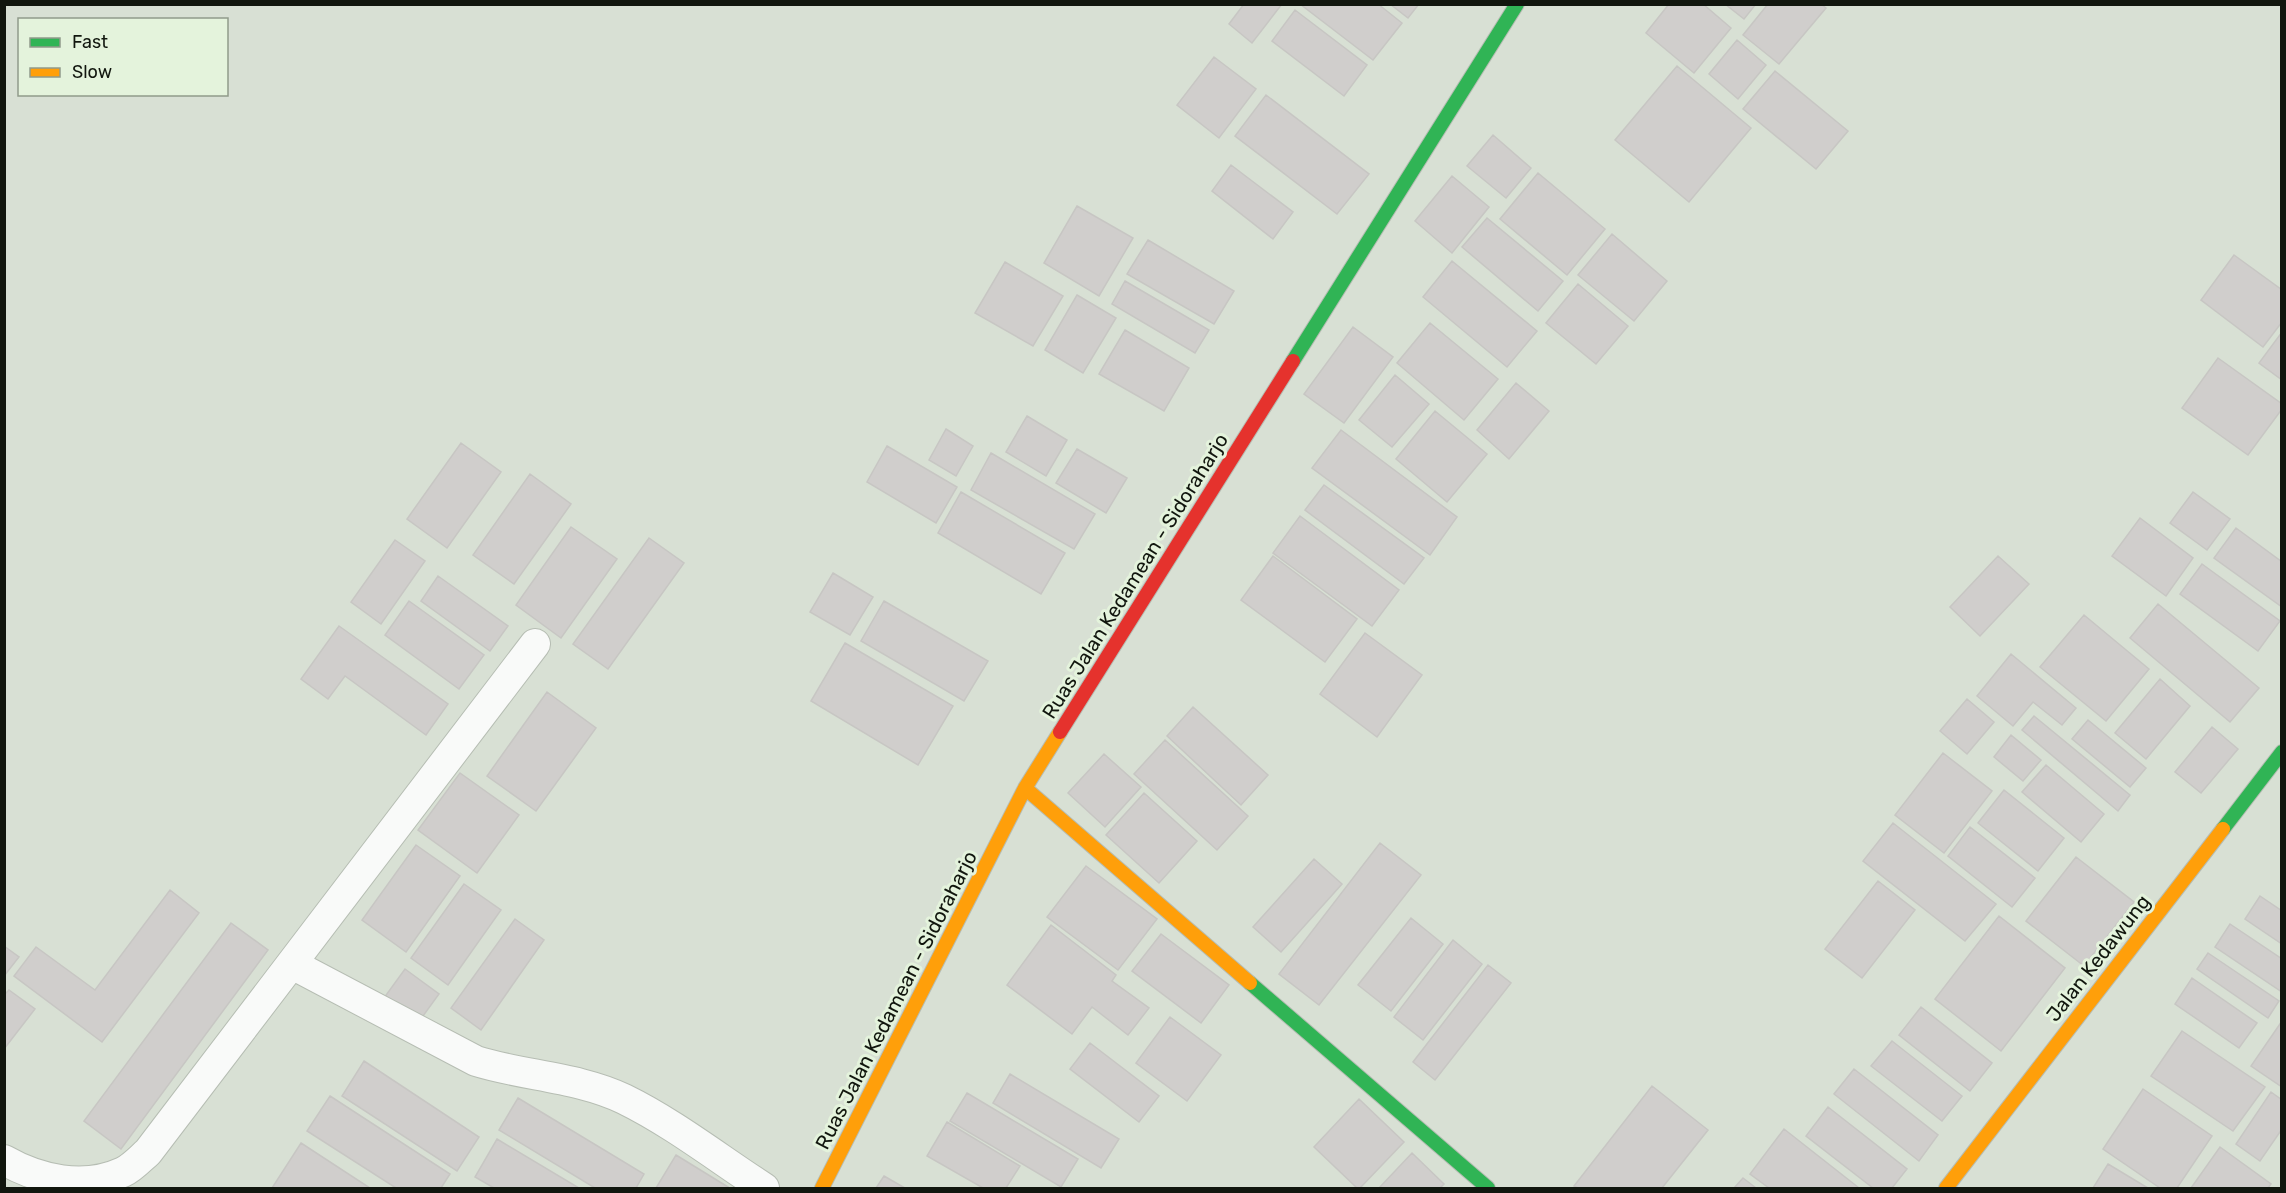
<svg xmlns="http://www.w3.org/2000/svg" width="2286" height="1193" viewBox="0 0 2286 1193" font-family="Rubik,sans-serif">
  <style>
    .building { fill: #d0cecc; stroke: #c7c6c3; stroke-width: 1.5 }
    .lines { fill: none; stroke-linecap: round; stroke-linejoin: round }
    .lane-casing { stroke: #b6bdb3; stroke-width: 32 }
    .fast-casing { stroke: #b6bdb3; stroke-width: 16 }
    .slow-casing { stroke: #b6bdb3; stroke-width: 16 }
    .jam-casing { stroke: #b6bdb3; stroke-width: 16 }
    .lane { stroke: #f9faf9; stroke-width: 30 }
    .fast { stroke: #30b455; stroke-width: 14 }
    .slow { stroke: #ff9f0a; stroke-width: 14 }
    .jam { stroke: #e5322d; stroke-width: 14 }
    .labels { text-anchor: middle; stroke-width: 6; stroke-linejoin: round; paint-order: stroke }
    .street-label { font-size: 20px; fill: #11160e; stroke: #e4f3dc }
  </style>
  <rect width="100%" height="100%" fill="#d8e0d4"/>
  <path class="building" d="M1244 4H1282L1252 43 1229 24Z
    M1300 4H1378L1402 23 1373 60Z
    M1390 4H1419L1408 18Z
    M1669 4H1703L1731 28 1694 73 1646 33Z
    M1725 4H1756L1744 19Z
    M1768 4H1821L1826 8 1779 64 1743 35Z
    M1295 10 1367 65 1344 96 1272 41Z
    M1737 40 1766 65 1738 99 1709 74Z
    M1214 57 1256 89 1219 138 1177 105Z
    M1677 66 1751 128 1689 202 1615 140Z
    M1775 71 1848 131 1816 169 1743 109Z
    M1266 95 1369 174 1337 214 1235 136Z
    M1493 135 1531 168 1506 198 1467 166Z
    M1231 165 1293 212 1273 239 1212 191Z
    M1538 173 1605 229 1567 275 1500 219Z
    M1452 176 1489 207 1452 253 1415 221Z
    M1077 206 1133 238 1099 296 1044 263Z
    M1487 218 1563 281 1538 311 1462 247Z
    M1612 234 1667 281 1634 321 1578 275Z
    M1148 240 1234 291 1214 324 1127 274Z
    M2234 255 2282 290V322L2263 347 2201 300Z
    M1452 261 1537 331 1507 367 1423 297Z
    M1005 262 1063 296 1033 346 975 313Z
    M1125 281 1209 330 1195 353 1112 304Z
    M1578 284 1628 326 1596 364 1546 323Z
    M1077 295 1116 318 1083 373 1045 350Z
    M1430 323 1498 379 1464 420 1397 363Z
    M1353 327 1393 357 1344 423 1304 394Z
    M1125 330 1189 368 1164 411 1099 374Z
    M2282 332V380L2259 363Z
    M2218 358 2282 404V409L2248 455 2182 408Z
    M1395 375 1429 404 1392 447 1359 420Z
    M1516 383 1549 411 1509 459 1477 430Z
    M1435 411 1487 454 1447 502 1396 459Z
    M1027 416 1067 440 1046 476 1006 452Z
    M946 429 973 446 956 476 929 460Z
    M1341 430 1457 517 1430 555 1312 468Z
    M461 443 501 472 447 548 407 519Z
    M887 446 957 487 936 523 867 482Z
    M1077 449 1127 478 1106 513 1056 483Z
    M991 453 1095 514 1074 549 971 490Z
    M530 474 571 504 514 584 473 555Z
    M1324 485 1424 558 1404 584 1305 510Z
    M961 492 1065 553 1041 594 938 533Z
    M2193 492 2230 519 2207 550 2170 523Z
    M1300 516 1399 590 1372 626 1273 553Z
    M2140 518 2193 558 2166 596 2112 556Z
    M571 527 617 559 561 638 516 605Z
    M2236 528 2282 562V607L2214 558Z
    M649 538 684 563 608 669 573 644Z
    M395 540 425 561 381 624 351 602Z
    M1273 556 1357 619 1325 662 1241 600Z
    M1998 556 2029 584 1980 636 1950 607Z
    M2202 564 2280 621 2258 651 2180 594Z
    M833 573 873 597 850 635 810 612Z
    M438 576 508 626 490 651 421 601Z
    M409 601 484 655 459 689 385 635Z
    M884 601 988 661 964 701 861 641Z
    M2158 604 2259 688 2230 722 2130 638Z
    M2084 615 2149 669 2106 721 2040 667Z
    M339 626 448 704 426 735 345 676 328 699 301 679Z
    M1365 633 1422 675 1377 737 1320 694Z
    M845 643 953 706 918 765 811 701Z
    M2011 654 2076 708 2062 725 2033 702 2013 726 1977 696Z
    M2160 679 2190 706 2146 759 2115 733Z
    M547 692 596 728 536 811 487 776Z
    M1967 699 1994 722 1967 754 1940 731Z
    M1193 707 1268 775 1241 805 1167 736Z
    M2034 716 2130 795 2118 811 2022 730Z
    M2088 720 2146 768 2130 787 2072 739Z
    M2212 727 2238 749 2201 793 2175 772Z
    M2011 735 2041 760 2023 781 1994 757Z
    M1165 740 1248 816 1217 850 1134 774Z
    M1943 753 1992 791 1944 853 1895 815Z
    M1104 754 1141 787 1105 827 1068 793Z
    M2046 765 2104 814 2081 842 2022 792Z
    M460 773 519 815 477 873 418 830Z
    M2004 790 2064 838 2038 871 1978 823Z
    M1144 793 1197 841 1159 883 1106 835Z
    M1893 823 1996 904 1965 941 1863 861Z
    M1970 827 2035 878 2012 907 1948 856Z
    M1380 843 1421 875 1319 1005 1279 974Z
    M416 845 460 876 406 952 362 920Z
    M2076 857 2134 902 2084 966 2026 921Z
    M1314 859 1342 884 1281 952 1253 927Z
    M1086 866 1157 919 1118 970 1047 917Z
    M1878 881 1915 910 1862 978 1825 949Z
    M464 884 501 910 448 985 411 958Z
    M170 890 199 913 102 1042 14 976 36 947 95 990Z
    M2260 896 2282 911V944L2245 919Z
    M1999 916 2065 968 2001 1051 1935 999Z
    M1411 918 1443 944 1391 1011 1358 985Z
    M515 919 544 940 481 1030 451 1008Z
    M231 923 268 950 121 1149 84 1121Z
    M2230 924 2282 959V992L2215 947Z
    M1051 925 1116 975 1112 981 1149 1008 1128 1035 1092 1007 1072 1034 1007 985Z
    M1161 934 1229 985 1201 1023 1132 971Z
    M1453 940 1482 964 1423 1040 1394 1017Z
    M4 946 19 957 4 976Z
    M2208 953 2279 1001 2268 1018 2197 969Z
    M1488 965 1511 983 1435 1080 1413 1062Z
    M405 969 439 994 415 1027 381 1002Z
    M2192 978 2257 1023 2239 1048 2175 1004Z
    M9 990 35 1009 4 1049V995Z
    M1921 1007 1992 1063 1970 1091 1899 1035Z
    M1170 1017 1221 1055 1187 1101 1136 1063Z
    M2282 1021V1087L2251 1066Z
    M2182 1031 2265 1087 2233 1131 2151 1076Z
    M1892 1041 1962 1096 1942 1121 1871 1066Z
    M1090 1043 1159 1096 1139 1122 1070 1069Z
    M364 1061 479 1137 457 1171 342 1096Z
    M1854 1069 1938 1135 1919 1161 1834 1094Z
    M1010 1074 1119 1139 1101 1168 993 1103Z
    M1652 1086 1708 1130 1662 1188H1578L1574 1186Z
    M2143 1089 2212 1136 2177 1188H2160L2103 1149Z
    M2271 1092 2282 1100V1129L2260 1161 2236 1144Z
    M967 1093 1078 1159 1061 1187 950 1121Z
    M330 1096 450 1174 441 1188H396L307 1131Z
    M518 1098 644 1174 636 1188H595L499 1130Z
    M1359 1099 1404 1142 1360 1188H1357L1314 1147Z
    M1828 1107 1907 1169 1892 1188H1873L1806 1136Z
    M947 1122 1020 1166 1006 1188H983L927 1156Z
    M1784 1129 1859 1188H1769L1750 1174Z
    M497 1139 579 1188H494L475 1177Z
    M301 1143 370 1188H272Z
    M2220 1147 2271 1184 2268 1188H2191Z
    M1412 1153 1444 1184 1440 1188H1379Z
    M676 1155 728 1187 727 1188H656Z
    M2108 1164 2148 1188H2093Z
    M884 1176 905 1188H876Z
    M1743 1178 1756 1188H1734Z"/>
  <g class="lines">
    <g class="lane-casing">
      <path id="lane" d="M292 964 476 1061C524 1076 578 1077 624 1099 673 1123 719 1159 764 1188
        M4 1160C39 1180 84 1190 123 1172 132 1168 141 1158 148 1152L535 644"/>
    </g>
    <g class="fast-casing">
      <path id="fast" d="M1293 361 1517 4
        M2223 829 2282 752
        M1250 983 1488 1188"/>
    </g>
    <g class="slow-casing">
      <path id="slow" d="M1025 788 1250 983
        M822 1188 1025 788 1060 732
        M1946 1188 2223 829"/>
    </g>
    <g class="jam-casing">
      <path id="jam" d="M1060 732 1293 361"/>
    </g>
    <use href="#lane" class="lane"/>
    <use href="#fast" class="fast"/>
    <use href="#slow" class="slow"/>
    <use href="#jam" class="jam"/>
  </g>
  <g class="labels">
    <g class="street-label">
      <text transform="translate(1135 576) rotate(-58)" y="7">Ruas Jalan Kedamean - Sidoraharjo</text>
      <text transform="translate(2098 958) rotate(-52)" y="7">Jalan Kedawung</text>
      <text transform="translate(896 1000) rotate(-63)" y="7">Ruas Jalan Kedamean - Sidoraharjo</text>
    </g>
  </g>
  <rect width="2286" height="1193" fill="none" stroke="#11160e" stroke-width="12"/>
  <rect x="18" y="18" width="210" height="78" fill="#e4f3dc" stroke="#909b8a" stroke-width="1.5"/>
  <rect x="30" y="38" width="30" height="9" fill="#30b455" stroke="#909b8a" stroke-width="1.5"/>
  <text x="72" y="48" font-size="18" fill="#11160e">Fast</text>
  <rect x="30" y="68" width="30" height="9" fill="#ff9f0a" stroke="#909b8a" stroke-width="1.5"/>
  <text x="72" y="78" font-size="18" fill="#11160e">Slow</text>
</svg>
